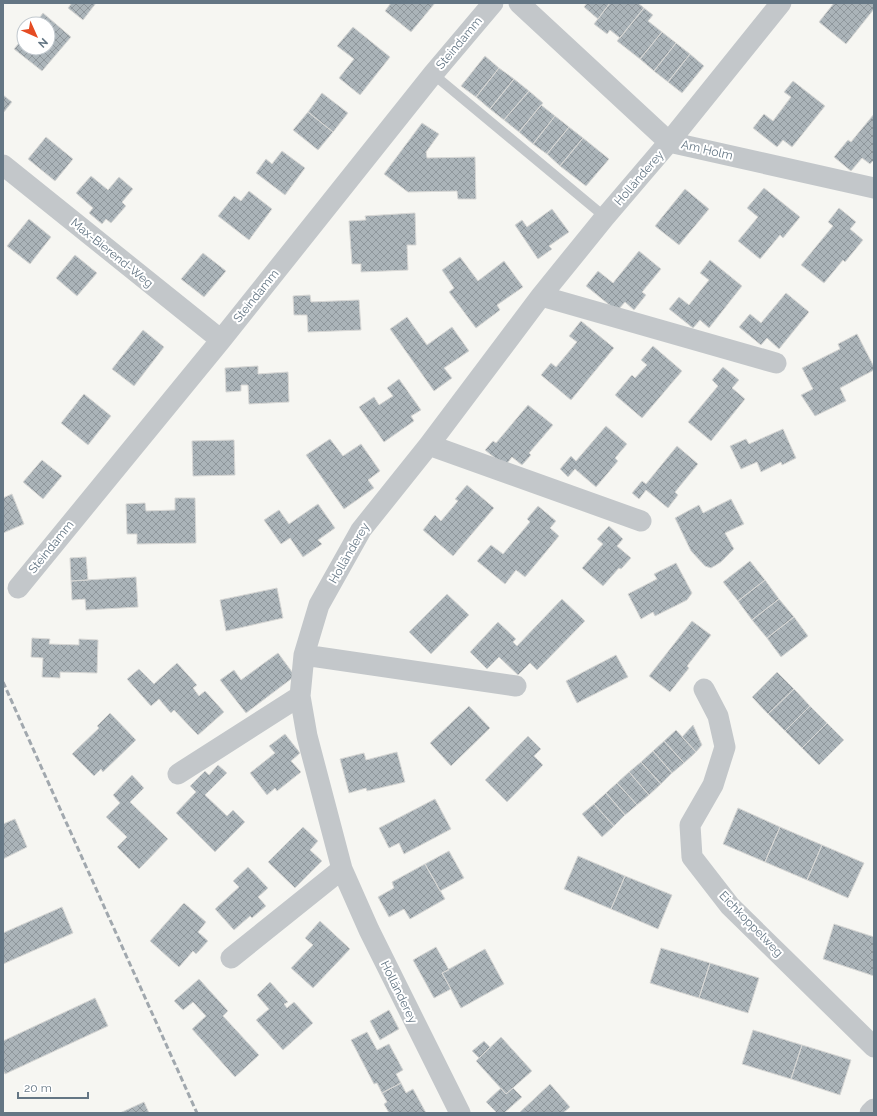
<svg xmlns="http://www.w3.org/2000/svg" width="877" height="1116" viewBox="0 0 877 1116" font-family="Raleway,sans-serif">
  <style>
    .building { fill: url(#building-cross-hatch); stroke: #d7d7d5 }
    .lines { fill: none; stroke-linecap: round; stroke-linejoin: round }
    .lane { stroke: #c3c7ca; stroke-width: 10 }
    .street { stroke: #c3c7ca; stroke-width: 21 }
    .rail { stroke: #a1a8ae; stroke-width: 3; stroke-dasharray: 6 3; stroke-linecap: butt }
    .labels { text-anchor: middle; stroke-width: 4; stroke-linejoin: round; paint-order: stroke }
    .street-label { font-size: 12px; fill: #647684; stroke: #fff }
  </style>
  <defs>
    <pattern id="building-cross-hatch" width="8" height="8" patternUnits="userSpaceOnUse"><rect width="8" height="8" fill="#abb4b9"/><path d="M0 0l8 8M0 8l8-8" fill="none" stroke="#8f979c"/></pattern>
  </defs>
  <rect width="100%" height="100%" fill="#f6f6f2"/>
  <path class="building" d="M72 3H96L83 20 68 8Z
    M391 3H435L411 32 385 11Z
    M587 3H610L598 19 584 7Z
    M610 3H638L644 8 620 38 610 30 607 34 594 24Z
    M834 3H874V9L846 44 819 22Z
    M644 8 653 15 648 21 662 32 640 59 617 41Z
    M43 13 71 37 42 71 14 49 24 37V48H48V24H35Z
    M353 27 390 57 360 95 339 78 354 59 337 46Z
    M662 32 676 43 654 71 640 59Z
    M676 43 690 54 668 82 654 71Z
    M690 54 704 66 682 93 668 82Z
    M485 56 499 68 476 97 461 86Z
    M499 68 514 79 490 109 476 97Z
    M514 79 529 91 504 120 490 109Z
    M793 81 825 106 792 147 783 140 777 147 753 128 764 114 773 121 791 97 784 92Z
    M529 91 543 103 519 132 504 120Z
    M322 93 348 113 333 132 308 112Z
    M3 95 12 102 3 113Z
    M541 105 555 116 533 144 519 132Z
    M308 112 333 132 318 150 293 130Z
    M874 114V160L870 164 862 158 851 171 834 157 848 140 851 142Z
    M555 116 569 127 547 154 533 144Z
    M422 123 439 134 426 152 427 158 475 157 476 199H458L457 191 408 192 384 174Z
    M569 127 583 138 560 166 547 154Z
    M46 137 73 159 55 181 28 159Z
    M583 138 609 159 586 186 560 166Z
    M282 151 305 168 285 195 256 173 266 159 272 164Z
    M91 176 108 190 119 177 133 189 122 202 126 206 111 223 106 219 102 224 89 213 93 208 76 193Z
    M764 188 800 217 783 238 780 235 760 259 738 241 758 217 747 208Z
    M685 189 709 209 679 245 655 226Z
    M249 191 272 209 249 240 218 216 234 196 241 201Z
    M839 208 856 222 850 229 863 240 845 262 843 260 824 283 801 265 833 226 828 222Z
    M552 209 569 232 549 246 552 249 538 259 515 225 522 220 527 227Z
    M415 213 416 245H407L408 270 361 272V264H352L349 221 366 220 365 216Z
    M29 219 51 237 30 264 7 246Z
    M639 251 661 269 642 292 646 295 634 310 625 302 617 311 586 286 598 271 613 283Z
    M203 253 226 271 204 297 181 279Z
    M75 255 97 273 77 296 56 278Z
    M460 257 478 281 504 261 523 287 497 305 500 310 476 328 449 292 454 288 442 270Z
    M710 260 742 286 709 328 700 320 693 328 669 309 679 297 689 305 709 280 700 273Z
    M786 293 809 312 779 349 767 338 761 345 739 327 750 314 761 323Z
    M310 295 311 302 359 300 361 330 308 332 307 315H294L293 296Z
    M407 317 427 345 452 327 469 351 444 368 452 378 434 391 390 329Z
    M581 321 614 348 571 400 541 375 551 363 556 367 577 342 569 336Z
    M143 330 164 347 134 386 112 369Z
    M857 334 874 367V370L840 388 846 401 815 416 801 395 813 389 802 368 840 349 838 344Z
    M653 346 682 371 642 418 615 395 632 375 635 378 647 365 641 360Z
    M258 366V374L288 372 289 402 249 404 248 385H241V391L226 392 225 368Z
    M723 367 739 380 732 388 745 399 711 441 688 422 718 386 712 380Z
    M399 379 421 410 411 416 414 421 384 442 359 407 374 397 379 405 393 396 387 388Z
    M84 394 111 416 88 445 61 423Z
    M528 405 553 425 529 453 531 455 522 465 512 457 505 466 485 450 493 441 496 443Z
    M606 426 627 444 615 458 618 461 596 487 575 469 568 477 560 469 571 456 576 461Z
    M783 429 796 458 782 465 781 462 761 472 757 462 741 469 730 446 746 439 749 444Z
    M330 439 343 456 361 444 380 471 368 480 374 488 344 509 306 455Z
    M234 440 235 475 193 476 192 441Z
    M677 446 698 464 675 492 678 495 668 508 646 490 639 499 632 493 642 481 646 484Z
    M42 460 62 476 43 499 23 482Z
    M467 485 494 508 453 556 423 530 435 515 441 521 458 501 455 499Z
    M12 494 24 524 3 533V498Z
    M175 498H195L196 543 137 544V534H127L126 504 145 503 146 511 175 510Z
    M731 499 744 524 725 533 734 549 721 562 711 568 705 566 691 551 675 518 699 505 703 513Z
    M318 504 335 528 318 540 322 544 303 557 290 538 281 544 264 520 279 510 289 524Z
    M538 506 556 521 550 528 559 536 525 577 516 570 505 584 477 561 491 545 503 554 530 522 527 519Z
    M609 526 623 539 617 546 631 558 621 569 619 568 603 586 582 568 603 544 597 539Z
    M86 557 88 580 71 581 70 558Z
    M750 561 765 580 738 601 723 582Z
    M676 563 692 593 687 600 655 616 653 612 641 619 628 594 657 579 654 574Z
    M136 577 138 607 86 610 85 599 72 600 71 581Z
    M765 580 779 599 752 620 738 601Z
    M277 588 283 618 226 631 220 600Z
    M447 594 469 615 431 654 409 632Z
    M562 599 585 621 537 670 530 663 518 675 499 657 487 669 470 652 498 622 516 639 513 642 517 646Z
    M779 599 794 617 767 638 752 620Z
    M794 617 808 636 781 657 767 638Z
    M692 621 711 635 687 666 689 668 670 692 649 676Z
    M32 638 50 639 49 644 79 645V639L98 640 97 673 60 672V678L42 677 43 658 31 657Z
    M278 653 295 676 246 713 220 680 234 670 241 680Z
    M616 655 628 677 577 703 566 681Z
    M177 663 197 685 193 688 199 696 205 691 224 712 198 735 174 710 171 713 159 699 151 706 127 679 139 669 154 684Z
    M777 672 794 689 768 714 752 697Z
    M794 689 810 706 785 731 768 714Z
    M469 706 490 728 451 766 430 743Z
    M810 706 827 723 802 748 785 731Z
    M110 713 136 740 103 772 101 769 94 776 72 754 99 728 97 726Z
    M827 723 844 740 819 765 802 748Z
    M693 725 702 745 696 752 682 737Z
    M676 730 696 752 684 763 664 741Z
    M285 734 300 753 291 761 301 772 277 791 275 788 267 795 250 773 275 753 269 746Z
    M528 736 541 749 534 756 543 765 507 802 485 780Z
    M664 741 684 763 672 773 653 751Z
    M653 751 672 773 661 784 641 762Z
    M397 752 405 782 367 791 366 788 349 793 340 759 364 753 366 760Z
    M641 762 661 784 649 795 629 772Z
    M218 765 227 773 205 795 227 816 233 810 245 822 215 852 176 813 196 792 190 786 205 771 209 775Z
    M629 772 649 795 637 805 617 783Z
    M132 775 144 788 130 802 168 839 139 869 117 847 127 837 106 817 120 803 113 795Z
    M617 783 637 805 625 815 606 793Z
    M606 793 625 815 614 826 594 804Z
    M435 799 451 829 404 854 399 843 389 848 379 828Z
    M594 804 614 826 602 837 582 814Z
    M738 808 780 827 765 862 723 844Z
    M15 819 27 847 3 859V824Z
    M303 827 318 841 310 850 322 861 295 888 268 862Z
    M780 827 822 845 807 880 765 862Z
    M822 845 864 863 848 898 807 880Z
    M449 851 464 878 440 891 425 864Z
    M578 856 625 876 611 909 564 889Z
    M425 864 445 899 410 919 404 909 389 917 378 897 394 888 392 882Z
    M248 867 268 888 258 897 266 906 252 918 250 916 234 930 215 909 239 887 233 881Z
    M625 876 672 895 658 929 611 909Z
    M184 903 206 922 198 932 208 941 196 954 193 951 179 967 150 941Z
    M62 907 73 933 3 964V933Z
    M320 921 350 949 313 988 291 968 313 945 305 938Z
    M834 924 874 937V976L823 959Z
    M436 947 449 970 442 973 451 989 434 998 413 960Z
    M661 948 710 963 699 998 650 983Z
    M485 949 504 984 461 1008 442 973Z
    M710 963 759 978 748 1013 699 998Z
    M199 979 228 1011 223 1016 259 1055 235 1077 192 1029 206 1016 193 1002 183 1010 174 1001Z
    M270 982 288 1002 284 1004 287 1008 294 1002 313 1023 283 1050 256 1020 269 1009 257 995Z
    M95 998 108 1026 5 1074 3 1070V1041Z
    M389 1010 399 1029 380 1040 370 1021Z
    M753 1030 802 1045 791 1079 742 1064Z
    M367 1032 377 1050 389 1044 403 1070 396 1074 401 1083 382 1093 377 1083 374 1084 351 1040Z
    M501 1037 532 1071 506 1094 476 1061Z
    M484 1041 490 1047 479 1058 472 1051Z
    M802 1045 851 1060 840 1095 791 1079Z
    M401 1083 406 1093 413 1089 426 1113H389L384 1104 387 1102 382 1093Z
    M550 1084 570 1107 563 1113H519Z
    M501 1088 506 1094 513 1088 522 1097 504 1113H497L486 1102Z
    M144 1102 149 1113H120Z"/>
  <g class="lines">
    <path class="lane" d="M433 74 605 217"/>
    <path class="street" d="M519 3 669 142 874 188
      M3 165 221 340
      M541 296 776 363
      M429 445 641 521
      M18 588 221 340 433 74 493 3
      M304 655 516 686
      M704 689 718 716 725 747 713 785 690 825 692 857 730 906 874 1047
      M178 774 300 696
      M231 958 342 869
      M460 1113 369 930 342 869 307 736 300 696 304 655 319 605 361 530 429 445 541 296 605 217 669 142 781 3
      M870 1113 874 1109"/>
    <path class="rail" d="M3 682 197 1113"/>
  </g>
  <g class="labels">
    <g class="street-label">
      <text transform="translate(459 43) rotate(-50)" y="4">Steindamm</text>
      <text transform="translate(707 150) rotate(13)" y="4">Am Holm</text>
      <text transform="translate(639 178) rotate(-49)" y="4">Holländerey</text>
      <text transform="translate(112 253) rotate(39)" y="4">Max-Bierend-Weg</text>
      <text transform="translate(256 296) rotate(-51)" y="4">Steindamm</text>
      <text transform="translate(51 547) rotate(-51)" y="4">Steindamm</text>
      <text transform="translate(349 553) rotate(-60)" y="4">Holländerey</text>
      <text transform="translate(751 924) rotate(46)" y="4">Eichkoppelweg</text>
      <text transform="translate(399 992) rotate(64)" y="4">Holländerey</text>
    </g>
  </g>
  <rect width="877" height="1116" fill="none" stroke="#647684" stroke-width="8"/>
  <g transform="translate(36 36) rotate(135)"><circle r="19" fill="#ffffff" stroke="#c1c8ce"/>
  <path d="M0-3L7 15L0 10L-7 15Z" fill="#e54c23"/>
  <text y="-6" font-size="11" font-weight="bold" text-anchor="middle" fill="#647684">N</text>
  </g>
  <path d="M18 1092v6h70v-6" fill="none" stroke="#647684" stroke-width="2"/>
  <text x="24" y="1092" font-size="12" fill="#647684" stroke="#ffffff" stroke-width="3" paint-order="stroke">20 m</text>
</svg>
